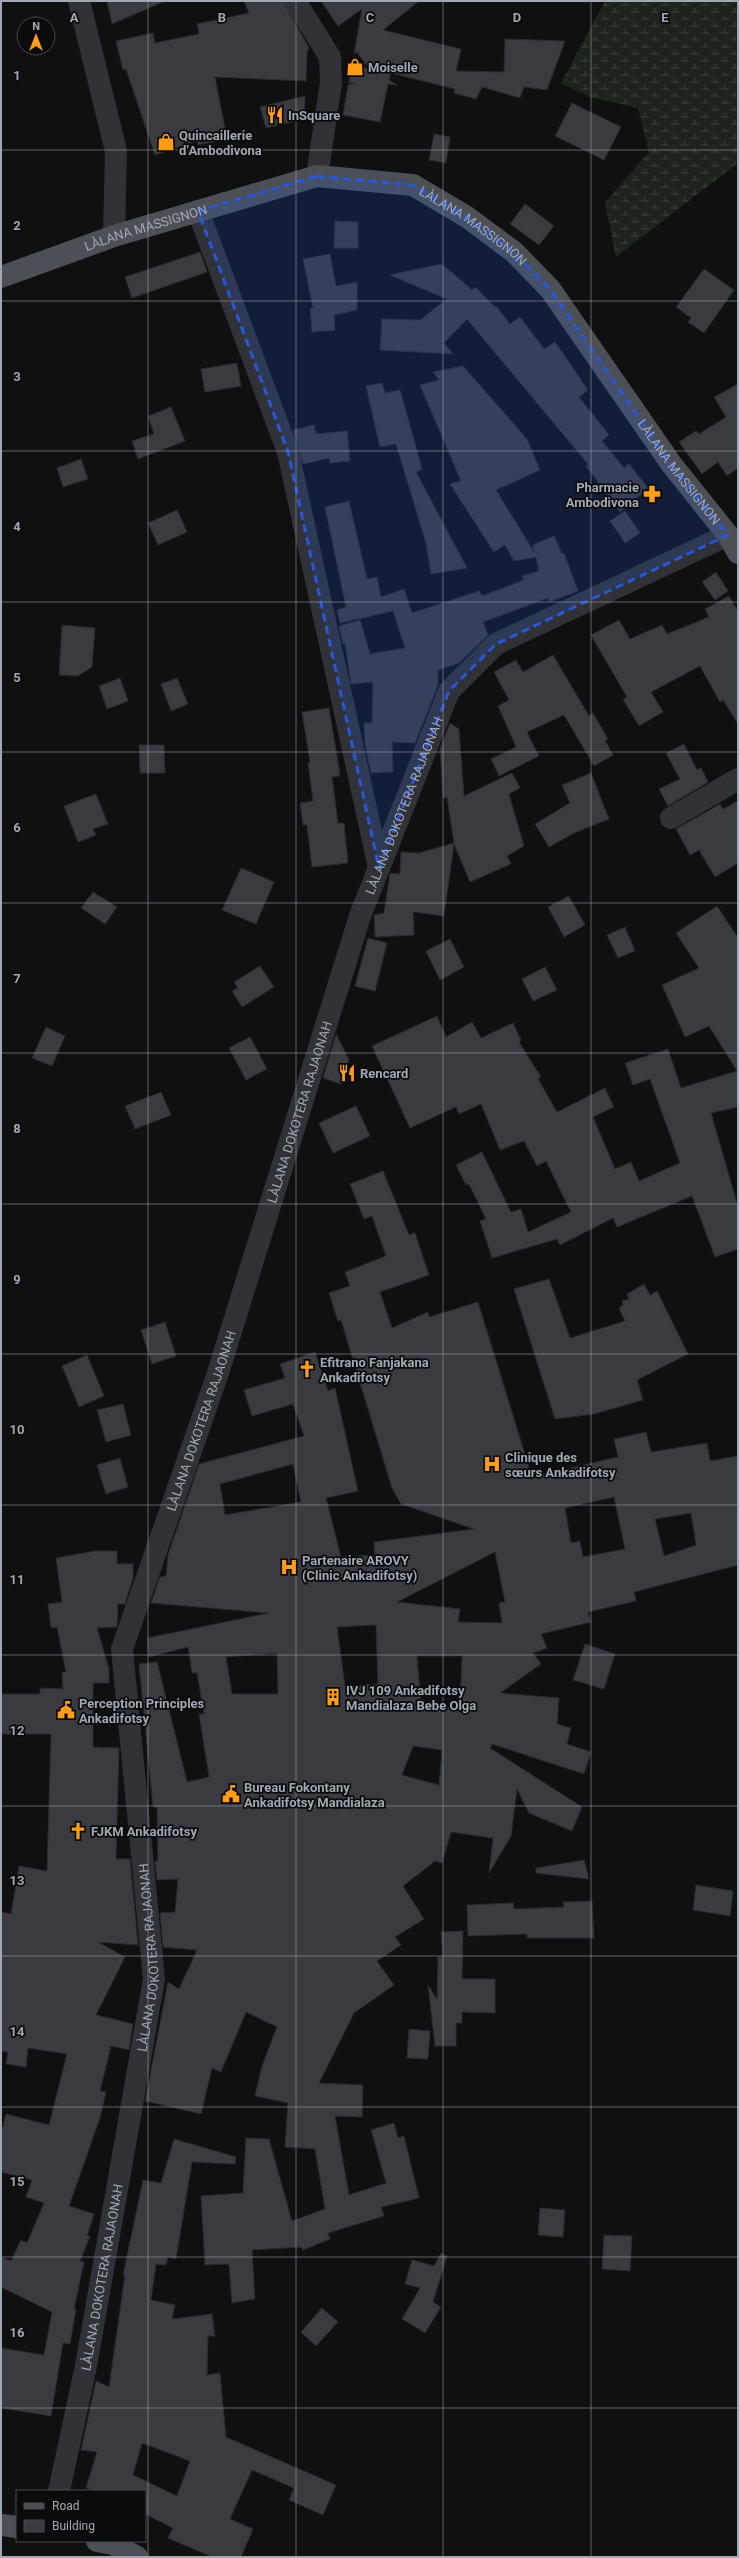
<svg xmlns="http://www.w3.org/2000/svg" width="739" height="2558" viewBox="0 0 739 2558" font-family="Roboto,sans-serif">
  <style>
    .wetland { fill: url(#wetland-marsh) }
    .building { fill: #3a3b40; stroke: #2a2a2e; fill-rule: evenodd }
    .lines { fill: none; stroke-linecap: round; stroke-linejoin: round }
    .minor { stroke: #303237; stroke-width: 22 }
    .major { stroke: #4c4f56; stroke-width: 22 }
    .marked { fill: #2a57d4; fill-opacity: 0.2; stroke: #2a57d4; stroke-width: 3; stroke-dasharray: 8 5; stroke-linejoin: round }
    .grid { fill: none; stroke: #a0a8b4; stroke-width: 1; stroke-opacity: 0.55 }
    .labels { text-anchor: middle; stroke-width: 3.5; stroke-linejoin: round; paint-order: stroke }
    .poi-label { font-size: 13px; font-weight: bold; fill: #a0a8b4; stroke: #0b0b0c; text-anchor: start }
    .street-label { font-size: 13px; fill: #a0a8b4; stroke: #0b0b0c }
    .grid-label { font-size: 13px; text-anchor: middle; font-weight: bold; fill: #a0a8b4; stroke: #0b0b0c; stroke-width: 3.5; stroke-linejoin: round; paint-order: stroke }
  </style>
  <defs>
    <pattern id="wetland-marsh" width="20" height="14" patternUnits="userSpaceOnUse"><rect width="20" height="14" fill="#1c241c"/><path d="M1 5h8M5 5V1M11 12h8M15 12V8" fill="none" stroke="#3a413b"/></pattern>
  </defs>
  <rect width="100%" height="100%" fill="#101011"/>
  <path class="wetland" d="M605 1H738V163L616 257 605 203 649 152 638 108 590 97 561 83Z"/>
  <path class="building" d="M107 1H165L112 24Z
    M244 1H283L309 48 307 52 306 81 215 77 227 139 198 145 197 141 155 155 126 69 123 70 116 41 153 33 155 43 199 34 197 24 249 13Z
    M321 1H419L383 30 461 49 456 71 504 72 505 39 565 41 547 90 524 87 520 98 482 87 476 99 454 93 455 89 391 73 389 80 397 85 388 84 380 122 343 115 348 85 355 83H349L352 61 370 70 357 52 354 54 362 9 338 26Z
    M305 96 304 119 266 128 260 107Z
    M572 103 621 127 604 160 555 136Z
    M434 134 450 137 446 163 429 160Z
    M525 204 554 226 539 245 510 224Z
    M335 221 358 222V248H334Z
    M200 252 207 272 132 298 125 277Z
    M330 254 336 286 357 282V310L334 315 335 330 312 332 310 308H313L303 259Z
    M442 264 472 290 475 287 495 307 496 306 510 324 520 317 544 349 555 342 588 390 579 397 609 435 602 441 624 468 629 464 648 488 620 512 586 466 588 464 467 319 444 343 453 354 380 350 382 319 420 320 447 299 390 275Z
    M704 269 734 290 704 333 688 322 691 318 676 307Z
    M237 363 241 386 205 392 201 369Z
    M463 366 527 439 540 470 496 490 534 552 533 545 554 536 562 554 564 553 578 591 549 602 548 598 483 622 488 635 459 663 438 670V685L415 743 392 742 393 772 371 773 365 745 364 723H372L373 682 351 684 345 643 343 644 339 626 360 620 370 654 405 648 393 611 340 623 337 610 346 607 325 507 349 501 367 579 377 577 381 597 404 589 412 613 479 591 482 596 524 580 522 576 539 571 536 557 514 561 505 545 494 552 450 484 461 481 420 385 439 380 433 372Z
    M382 383 385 393 400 390 422 469 416 472 467 568 431 574 426 543 396 444 380 447 366 386Z
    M738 384V468L727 476 718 462 702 474 679 442 696 431 699 434 726 417 714 397Z
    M171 407 185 441 138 459 132 441 154 434 148 416Z
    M314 425 316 434 347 431 350 461 330 463 329 458 303 464 293 430Z
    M81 459 88 479 63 487 57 468Z
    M177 510 187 532 158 545 148 523Z
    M625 511 640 533 625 543 610 521Z
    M716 572 728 591 715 600 702 582Z
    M729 596 738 611V724L723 700 720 702 700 666 651 692 663 712 639 726 623 699 627 697 591 635 619 620 630 639 662 625 667 634 709 617 705 609Z
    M62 625 95 628 92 667 78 676 59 675Z
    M553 655 589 716 593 713 608 739 605 740 613 755 594 766 564 715 527 732 539 756 499 776 491 759 516 747 498 706 509 700 494 672 516 660 523 672Z
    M120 678 128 701 107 709 99 686Z
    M177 678 188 704 171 711 161 684Z
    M329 708 340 774 339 776 332 777 338 823H344L348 863 312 867 307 825H303L300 803 313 801 308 763 310 762 302 712Z
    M450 723 459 729 464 796 512 773 520 788 509 794 524 846 507 856 511 864 470 882 454 844 444 916 413 912 414 935 375 937 374 915 384 913 390 873 400 874 401 852 419 853 454 843 447 797 443 798 440 748Z
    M684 744 697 770 701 768 708 782 668 806 659 789 680 779 666 753Z
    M139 745H164L165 773H140Z
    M591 773 609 819 574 833 549 847 535 824 570 803 562 785Z
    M96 794 108 824 93 829 96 835 78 842 64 806Z
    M738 801V863L715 877 699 850 690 855 676 829 720 804 723 809Z
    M241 868 274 882 256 924 222 910Z
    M93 892 117 907 105 924 81 908Z
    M569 896 585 925 564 937 548 907Z
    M717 906 738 938V1107L711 1113 738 1207V1249L715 1257 692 1196 617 1227 613 1218 560 1245 557 1239 492 1258 480 1221 486 1219 469 1184 466 1185 456 1165 482 1152 511 1212 521 1209 528 1232 571 1212 546 1161 537 1166 524 1141 500 1150 481 1104 459 1114 456 1107 410 1128 372 1046 437 1016 446 1037 472 1022 481 1038 513 1023 521 1040 519 1042 541 1077 538 1079 557 1112 605 1088 614 1107 593 1117 615 1169 631 1162 639 1181 680 1163 650 1079 633 1085 625 1063 668 1049 681 1088 737 1071 709 1026 685 1037 662 985 699 968 676 933Z
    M625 927 635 951 618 958 607 935Z
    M368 938 387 943 375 991 355 986Z
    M450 939 464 967 440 980 426 951Z
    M260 966 274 987 242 1007 232 991 238 988 234 982Z
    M545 967 557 990 533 1001 522 979Z
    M46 1027 65 1036 52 1066 32 1058Z
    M336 1034 349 1060 341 1084 323 1078Z
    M250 1037 267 1069 246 1080 229 1048Z
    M161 1092 171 1115 135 1129 125 1106Z
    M356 1106 370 1136 333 1153 319 1123Z
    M383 1171 409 1235 415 1233 429 1275 380 1292 392 1328 428 1312 429 1317 478 1302 532 1477 618 1457 614 1439 646 1432 651 1452 707 1443 710 1461 738 1456V1565L634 1592 636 1601 588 1612 591 1622 541 1634 547 1648 533 1653 541 1664 500 1693 559 1698 557 1724 571 1728 567 1744 591 1752 584 1774 492 1744 490 1748 582 1807 572 1831 529 1813 517 1789 511 1836 489 1873 493 1838 451 1832 442 1863 435 1861 403 1886 424 1919 395 1937 401 1945 377 1961 394 1985 354 2013 319 2083 363 2085 362 2117 335 2116 349 2195 386 2183 371 2130 394 2123 398 2138 404 2136 419 2198 381 2207 384 2216 328 2233 330 2239 303 2250 301 2247 252 2250 255 2299 232 2303 229 2264 205 2265 201 2196 243 2193 246 2138 269 2139 292 2221 325 2209 315 2149 285 2147 288 2103 255 2096 262 2066 277 2027 246 2012 221 2072 212 2068 201 2114 145 2101 168 1982 179 1989 197 1950 163 1947 160 1913 175 1912 178 1879 157 1880 155 1861H158L157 1807H153L139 1664 157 1662 187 1782 209 1777 199 1714H204L197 1673H192L188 1647 149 1657 147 1638 269 1613 151 1603 160 1577 166 1576 168 1555 199 1464 304 1436 293 1404 252 1416 244 1390 285 1378 280 1364 315 1352 328 1391 335 1388 358 1491 326 1498 341 1557 375 1555 374 1542 474 1529 401 1504 392 1488 341 1320 338 1321 329 1293 350 1286 345 1272 386 1256 372 1216 364 1219 350 1184ZM293 1464 301 1502 225 1515 220 1484ZM614 1497 625 1549 583 1557 580 1541 571 1543 565 1508ZM691 1513 696 1545 664 1556 655 1519ZM495 1552 505 1602 499 1603 502 1623 458 1622 460 1609 397 1602ZM376 1625 378 1684 345 1686 337 1627ZM277 1653 278 1694H232L226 1657ZM417 1656H462L460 1709 421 1704ZM413 1746 442 1750 439 1785 402 1775Z
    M549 1279 570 1338 625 1321 619 1308 623 1305 622 1301 629 1299 627 1294 644 1284 650 1295 657 1291 688 1354 637 1380 643 1400 594 1414 555 1419 514 1289Z
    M165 1322 176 1356 152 1364 141 1330Z
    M87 1355 104 1396 79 1407 62 1366Z
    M123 1404 131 1435 106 1442 97 1410Z
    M120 1458 128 1487 106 1494 97 1465Z
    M95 1551H117V1564H133V1578L125 1604H118L117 1627 97 1628 109 1669V1683H93V1747L119 1748 116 1859H130L138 1945 98 1942 125 1957 96 2015 133 2024 129 2050 111 2046 100 2091 106 2092 100 2118 69 2206 94 2214 87 2236H90L80 2261 84 2262 74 2309H76L70 2344 63 2343 51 2416 1 2408V2348L44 2355 52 2312 1 2287V2257L11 2261 21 2240 27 2243 44 2203 26 2197 32 2180 1 2172V2134L6 2114 49 2125 67 2054 28 2048 26 2067 6 2064 8 2052 1 2051V1912L11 1914 19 1866 47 1871 51 1734H1V1694H40V1688L63 1689 62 1673 66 1672 57 1627 51 1628 48 1604 62 1602 56 1558Z
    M585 1644 615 1654 604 1689 573 1680Z
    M584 1860 589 1879 536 1873V1868Z
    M696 1885 733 1891 730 1916 693 1910Z
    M592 1901 594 1938H527V1934L468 1936 467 1905 513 1903 514 1909 564 1907 563 1902Z
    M463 1931 462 1979H495V2013L462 2012V2023H456V2046H435L428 1985 437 1999 438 1957H443L441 1932Z
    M409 2029 430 2031 428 2059 407 2058Z
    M174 2139 236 2157 235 2164 192 2162 176 2259 168 2257 166 2265 156 2264 151 2300 175 2305 172 2319 212 2314 215 2336H208L207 2375 220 2373 226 2437 336 2485 323 2515 289 2500 294 2488 252 2470 230 2519 253 2529 241 2557H212L168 2538 173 2528 145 2514V2491H95L86 2488 97 2452 81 2450 96 2381 109 2387 125 2275H123L143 2180 161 2183ZM142 2443 190 2461 177 2496 133 2475Z
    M540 2208 565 2210 563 2237 538 2235Z
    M604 2235 632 2236 630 2271 602 2269Z
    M441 2253 447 2256 433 2302 441 2307 425 2333 402 2319 420 2288 405 2284 412 2260 434 2266Z
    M322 2308 338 2322 316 2346 301 2332Z"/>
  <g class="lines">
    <g class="minor">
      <path d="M79 1 116 151 114 236"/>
      <path d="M295 1 330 57 331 83 317 176"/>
      <path d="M198 211 288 452 379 868"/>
      <path d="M671 818 738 779"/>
      <path id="s1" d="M59 2491 86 2366 154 1979 122 1649 218 1373 360 916 449 691 496 644 728 535"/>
    </g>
    <g class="major">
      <path id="s2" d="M1 277 114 236 317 176 413 185 467 217 514 252 550 289 672 465 728 535 738 553"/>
      <path d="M1 2525 17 2527"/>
      <path d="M97 2541 113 2544 137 2557"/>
    </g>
  </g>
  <path class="marked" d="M317 176 413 185 467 217 514 252 550 289 672 465 728 535 496 644 449 691 379 868 288 452 198 211Z"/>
  <path class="grid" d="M148 1V2557M296 1V2557M443 1V2557M591 1V2557M1 150H738M1 301H738M1 451H738M1 602H738M1 752H738M1 903H738M1 1053H738M1 1204H738M1 1354H738M1 1505H738M1 1655H738M1 1806H738M1 1956H738M1 2107H738M1 2257H738M1 2408H738"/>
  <defs>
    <g id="shop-bare" transform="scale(1.38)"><path d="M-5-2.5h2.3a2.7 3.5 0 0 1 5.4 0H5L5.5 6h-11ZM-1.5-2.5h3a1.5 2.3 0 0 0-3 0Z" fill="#ff9d1a" stroke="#0b0b0c" stroke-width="2.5" paint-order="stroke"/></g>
    <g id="restaurant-bare" transform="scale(1.38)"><path d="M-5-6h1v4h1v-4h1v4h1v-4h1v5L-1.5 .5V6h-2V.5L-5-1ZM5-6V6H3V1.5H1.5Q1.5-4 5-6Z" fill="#ff9d1a" stroke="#0b0b0c" stroke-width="2.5" paint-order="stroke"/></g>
    <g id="pharmacy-bare" transform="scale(1.38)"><path d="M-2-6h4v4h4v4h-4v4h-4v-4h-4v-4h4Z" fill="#ff9d1a" stroke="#0b0b0c" stroke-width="2.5" paint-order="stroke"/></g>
    <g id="church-bare" transform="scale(1.38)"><path d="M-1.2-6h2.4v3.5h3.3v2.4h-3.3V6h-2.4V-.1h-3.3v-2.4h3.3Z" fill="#ff9d1a" stroke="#0b0b0c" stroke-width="2.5" paint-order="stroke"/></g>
    <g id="hospital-bare" transform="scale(1.38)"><path d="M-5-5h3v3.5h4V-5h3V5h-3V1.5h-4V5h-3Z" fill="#ff9d1a" stroke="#0b0b0c" stroke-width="2.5" paint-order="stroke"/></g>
    <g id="building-bare" transform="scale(1.38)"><path d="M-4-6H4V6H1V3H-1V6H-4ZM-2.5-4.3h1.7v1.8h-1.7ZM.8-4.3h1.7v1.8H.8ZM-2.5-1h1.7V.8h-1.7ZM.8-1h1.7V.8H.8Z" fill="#ff9d1a" stroke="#0b0b0c" stroke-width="2.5" paint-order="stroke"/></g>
    <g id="civic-bare" transform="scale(1.38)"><path d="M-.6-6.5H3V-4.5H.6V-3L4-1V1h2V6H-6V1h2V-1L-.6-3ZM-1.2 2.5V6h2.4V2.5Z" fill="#ff9d1a" stroke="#0b0b0c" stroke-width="2.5" paint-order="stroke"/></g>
  </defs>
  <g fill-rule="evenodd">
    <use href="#shop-bare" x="355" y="67"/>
    <use href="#restaurant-bare" x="275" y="115"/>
    <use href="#shop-bare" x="166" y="142"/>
    <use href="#pharmacy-bare" x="652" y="494"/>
    <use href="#restaurant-bare" x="347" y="1073"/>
    <use href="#church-bare" x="307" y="1369"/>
    <use href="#hospital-bare" x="492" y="1464"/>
    <use href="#hospital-bare" x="289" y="1567"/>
    <use href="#building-bare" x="333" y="1697"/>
    <use href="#civic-bare" x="66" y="1710"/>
    <use href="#civic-bare" x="231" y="1794"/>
    <use href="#church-bare" x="78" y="1831"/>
  </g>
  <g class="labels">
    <g class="poi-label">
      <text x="368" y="72">Moiselle</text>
      <text x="288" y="120">InSquare</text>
      <text x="179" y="140">Quincaillerie<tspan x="179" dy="15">d’Ambodivona</tspan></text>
      <text x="639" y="492" text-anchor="end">Pharmacie<tspan x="639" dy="15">Ambodivona</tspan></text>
      <text x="360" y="1078">Rencard</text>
      <text x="320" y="1367">Efitrano Fanjakana<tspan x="320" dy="15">Ankadifotsy</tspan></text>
      <text x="505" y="1462">Clinique des<tspan x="505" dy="15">sœurs Ankadifotsy</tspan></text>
      <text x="302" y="1565">Partenaire AROVY<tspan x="302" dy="15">(Clinic Ankadifotsy)</tspan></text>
      <text x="346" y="1695">IVJ 109 Ankadifotsy<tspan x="346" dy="15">Mandialaza Bebe Olga</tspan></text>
      <text x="79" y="1708">Perception Principles<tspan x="79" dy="15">Ankadifotsy</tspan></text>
      <text x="244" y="1792">Bureau Fokontany<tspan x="244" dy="15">Ankadifotsy Mandialaza</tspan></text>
      <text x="91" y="1836">FJKM Ankadifotsy</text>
    </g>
    <g class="street-label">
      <text dy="5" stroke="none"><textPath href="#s2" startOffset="501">LÀLANA MASSIGNON</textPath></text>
      <text dy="5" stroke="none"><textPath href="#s2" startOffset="153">LÀLANA MASSIGNON</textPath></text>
      <text dy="5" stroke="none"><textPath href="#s2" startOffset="825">LÀLANA MASSIGNON</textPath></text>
      <text dy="5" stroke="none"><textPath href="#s1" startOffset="1742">LÀLANA DOKOTERA RAJAONAH</textPath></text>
      <text dy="5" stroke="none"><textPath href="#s1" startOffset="1418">LÀLANA DOKOTERA RAJAONAH</textPath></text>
      <text dy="5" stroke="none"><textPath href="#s1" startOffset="1094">LÀLANA DOKOTERA RAJAONAH</textPath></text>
      <text dy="5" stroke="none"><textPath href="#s1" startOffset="542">LÀLANA DOKOTERA RAJAONAH</textPath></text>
      <text dy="5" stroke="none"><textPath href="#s1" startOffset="218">LÀLANA DOKOTERA RAJAONAH</textPath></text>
    </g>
  </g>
  <g class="grid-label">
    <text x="74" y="22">A</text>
    <text x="222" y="22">B</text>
    <text x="370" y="22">C</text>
    <text x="517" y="22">D</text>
    <text x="665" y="22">E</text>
    <text x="17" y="80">1</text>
    <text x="17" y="230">2</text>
    <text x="17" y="381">3</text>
    <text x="17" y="531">4</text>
    <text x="17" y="682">5</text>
    <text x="17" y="832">6</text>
    <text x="17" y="983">7</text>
    <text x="17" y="1133">8</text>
    <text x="17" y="1284">9</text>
    <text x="17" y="1434">10</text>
    <text x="17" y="1584">11</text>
    <text x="17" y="1735">12</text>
    <text x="17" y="1885">13</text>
    <text x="17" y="2036">14</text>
    <text x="17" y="2186">15</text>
    <text x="17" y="2337">16</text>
  </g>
  <rect width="739" height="2558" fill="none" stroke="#a0a8b4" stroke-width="4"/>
  <rect x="16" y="2490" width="130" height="52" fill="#0b0b0c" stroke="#474a4f"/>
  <rect x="24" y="2503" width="20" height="6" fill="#4c4f56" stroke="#474a4f"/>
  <text x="52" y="2510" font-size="12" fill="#a0a8b4">Road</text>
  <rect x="24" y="2520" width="20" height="12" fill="#3a3b40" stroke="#474a4f"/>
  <text x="52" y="2530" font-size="12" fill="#a0a8b4">Building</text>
  <g transform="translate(36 36)"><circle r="19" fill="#0b0b0c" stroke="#474a4f"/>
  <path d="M0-3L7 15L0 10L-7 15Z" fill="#ff9d1a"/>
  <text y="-6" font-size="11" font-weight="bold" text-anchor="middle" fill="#a0a8b4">N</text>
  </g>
</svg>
